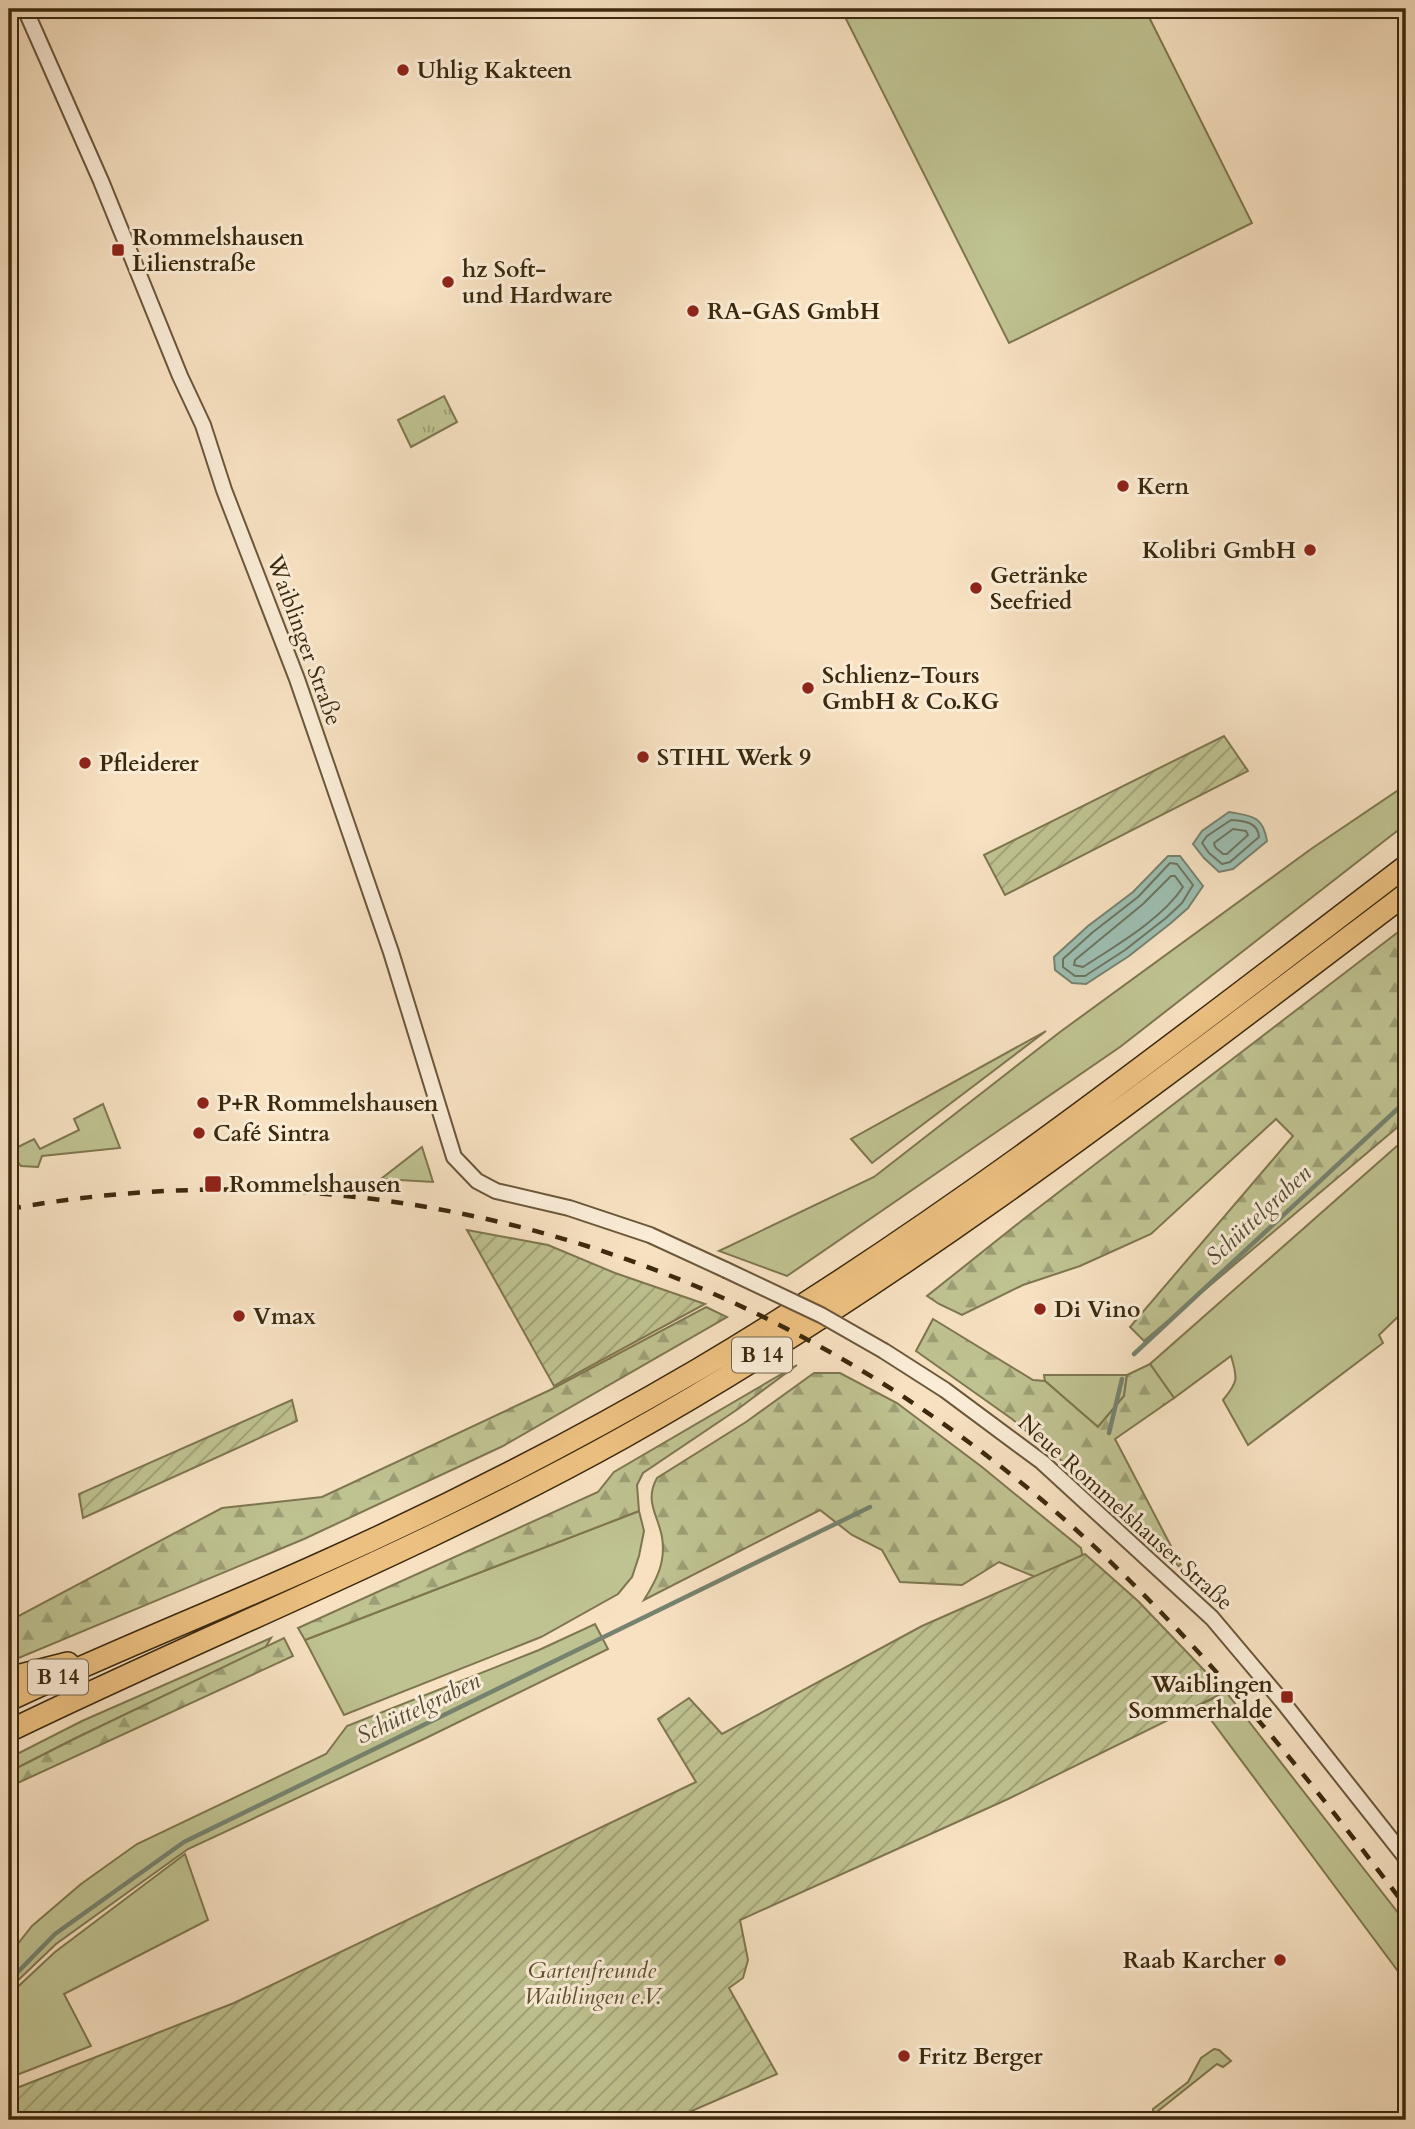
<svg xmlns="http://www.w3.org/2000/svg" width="1415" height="2129" viewBox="0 0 1415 2129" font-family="Cardo,serif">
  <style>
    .grass { fill: #bfc291; stroke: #7e764f; stroke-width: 2 }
    .forest { fill: url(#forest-firs); stroke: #7e764f; stroke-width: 2 }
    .park { fill: url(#park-tufts); stroke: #7e764f; stroke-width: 2 }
    .garden { fill: url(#garden-furrows); stroke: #7e764f; stroke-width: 2 }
    .water { fill: #9dbeb1; stroke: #76826f; stroke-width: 2 }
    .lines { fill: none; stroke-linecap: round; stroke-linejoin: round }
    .shore { stroke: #6c745f; stroke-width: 2 }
    .stream { stroke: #76826f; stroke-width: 4.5 }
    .minor-casing { stroke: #6b573a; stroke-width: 18 }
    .highway-casing { stroke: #3c290d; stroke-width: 24 }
    .minor { stroke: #faecd7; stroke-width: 14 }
    .highway { stroke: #ecc080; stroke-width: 21 }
    .rail { stroke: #3c290d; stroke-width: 4.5; stroke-dasharray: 12 12; stroke-linecap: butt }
    .minor-bridge-casing { stroke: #6b573a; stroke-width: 18; stroke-linecap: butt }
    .minor-bridge { stroke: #faecd7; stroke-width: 14 }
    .poi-dot { fill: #8f2418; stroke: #faecd7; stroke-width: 2.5 }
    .labels { text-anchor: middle; stroke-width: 6; stroke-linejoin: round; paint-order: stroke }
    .shield { fill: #faecd7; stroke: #75644a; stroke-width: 2 }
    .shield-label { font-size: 21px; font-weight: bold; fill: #3c290d }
    .poi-label { font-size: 23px; font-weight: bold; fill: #3c290d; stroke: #faecd7; text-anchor: start }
    .street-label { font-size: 23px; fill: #3c290d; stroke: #faecd7 }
    .park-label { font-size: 23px; font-style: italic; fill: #5d4f2e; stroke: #faecd7 }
    .water-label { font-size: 24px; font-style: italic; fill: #544e36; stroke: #faecd7 }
  </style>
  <defs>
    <pattern id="forest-firs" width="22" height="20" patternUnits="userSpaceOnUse" patternTransform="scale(1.75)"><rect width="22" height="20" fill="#bfc291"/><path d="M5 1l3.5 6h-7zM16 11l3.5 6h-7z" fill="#9c9e75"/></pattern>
    <pattern id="park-tufts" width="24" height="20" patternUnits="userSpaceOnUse" patternTransform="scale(1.75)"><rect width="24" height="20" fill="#bfc291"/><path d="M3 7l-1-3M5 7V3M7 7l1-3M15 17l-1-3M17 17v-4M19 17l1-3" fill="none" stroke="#9c9e75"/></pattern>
    <pattern id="garden-furrows" width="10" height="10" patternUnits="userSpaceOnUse" patternTransform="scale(1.75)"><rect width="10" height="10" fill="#bfc291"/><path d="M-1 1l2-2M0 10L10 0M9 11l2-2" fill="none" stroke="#9c9e75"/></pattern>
  </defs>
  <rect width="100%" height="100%" fill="#f7e1c1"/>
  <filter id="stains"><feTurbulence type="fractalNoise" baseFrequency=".00286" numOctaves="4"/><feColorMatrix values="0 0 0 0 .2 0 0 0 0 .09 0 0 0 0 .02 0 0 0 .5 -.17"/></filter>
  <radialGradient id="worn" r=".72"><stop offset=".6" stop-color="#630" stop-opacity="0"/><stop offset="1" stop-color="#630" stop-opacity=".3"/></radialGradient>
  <path class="grass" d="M851 9H1145L1252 223 1009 343 843 13Z
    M1406 785V824L1120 1047 787 1276 719 1251 874 1177 1060 1032 1311 849Z
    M1046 1031 872 1163 851 1139Z
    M103 1104 120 1148 42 1156 38 1167 21 1166 17 1161 18 1147 34 1139 40 1149 79 1130 74 1119Z
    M1406 1138V1309L1379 1335 1383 1343 1248 1445 1223 1400C1238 1382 1238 1379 1231 1356L1174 1398 1150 1364Z
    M422 1147 433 1182 381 1179Z
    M1044 1375H1127L1124 1396 1098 1427 1045 1381Z
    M639 1511 644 1531 639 1556 632 1577 618 1594 541 1637 344 1715 305 1640Z
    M595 1624 608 1649 426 1738 188 1849 56 1944 9 1989V1955L32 1926 81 1884 137 1844 326 1754 347 1726 539 1650Z
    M271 1638 265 1648 74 1739 9 1772V1758L82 1721Z
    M1226 1692 1406 1923V1982L1200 1705Z
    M185 1854 208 1920 64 1994 91 2046 9 2078V1995L55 1952Z
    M1214 2049 1219 2050 1231 2061 1223 2067 1217 2064 1153 2115V2109L1188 2082 1201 2058Z"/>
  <path class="forest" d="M1406 926V1120L1144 1341 1130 1327 1293 1136 1276 1119 1151 1234 1080 1266 1023 1285 962 1315 939 1304 927 1296 1025 1218Z
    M706 1307 727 1317 503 1446 304 1539 9 1662V1621L222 1508 322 1497 550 1390Z
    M933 1319 1033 1380 1045 1381 1098 1427 1124 1396 1127 1375 1150 1364 1174 1398 1115 1439 1184 1571 1100 1493 1012 1419 916 1351Z
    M797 1365 738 1409 643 1473 637 1485 639 1511 305 1640 298 1628 598 1492 614 1472Z
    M814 1373H840L897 1403 982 1467 1081 1548 1086 1574 1050 1583 999 1562 962 1585 900 1582 882 1550 852 1535 820 1510 644 1600C657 1579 666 1562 662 1537 658 1515 644 1501 657 1478L746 1422Z
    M284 1638 293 1656 9 1787V1772L74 1739Z"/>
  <path class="park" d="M444 396 457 422 411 447 398 420Z"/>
  <path class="garden" d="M1224 736 1248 771 1005 895 984 855Z
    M467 1230 548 1245 615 1273 705 1304 554 1386Z
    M292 1400 297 1421 83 1518 79 1494Z
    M1085 1554 1138 1601 1225 1692 1008 1799 740 1920 748 1960 743 1978 729 1988 777 2074 671 2120H9V2091L234 2003 696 1782 658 1719 689 1698 722 1734 922 1626Z"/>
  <path class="water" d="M1229 812C1251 816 1263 815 1267 841L1233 869 1219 872 1204 858 1193 844 1202 831Z
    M1168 856H1180L1203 886 1188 908 1171 923 1129 956 1086 984 1072 983 1055 970 1054 957 1088 926 1133 892Z"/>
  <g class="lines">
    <path class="shore" d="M1231 820C1244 821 1258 822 1259 837L1230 862 1222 864 1209 853 1202 843 1207 836Z
      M1233 829 1246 831 1248 835 1227 854H1223L1215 847 1214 843Z
      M1170 863 1177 864 1193 885 1182 903 1166 918 1125 950 1085 976H1075L1063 967V959L1093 932 1138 897Z
      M1171 876H1175L1183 887C1161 920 1115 946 1083 967L1074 965 1075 960 1143 904Z"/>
    <path class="stream" d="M1134 1354 1406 1101
      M1109 1433 1122 1379
      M9 1981 55 1934 184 1842 870 1507"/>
    <g class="minor-casing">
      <path id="minor" d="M25 9 101 181 180 376 203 425 224 490 297 679 391 952 454 1157 477 1181 496 1191 569 1208 650 1235 726 1270
        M884 1351 945 1390 1042 1462 1212 1618 1282 1701 1406 1858"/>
    </g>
    <g class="highway-casing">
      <path id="highway" d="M9 1678 68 1663
        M9 1700C111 1652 215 1611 317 1565 447 1507 574 1442 697 1370 949 1221 1174 1043 1406 866
        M9 1731C213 1632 425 1548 624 1437 902 1281 1153 1086 1406 894"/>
    </g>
    <use href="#minor" class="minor"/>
    <use href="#highway" class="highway"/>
    <path class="rail" d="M9 1209C428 1133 835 1285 1132 1583 1233 1683 1321 1794 1406 1907"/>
    <g class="minor-bridge-casing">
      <path id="minor-bridge" d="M726 1270 821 1315 884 1351"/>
    </g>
    <use href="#minor-bridge" class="minor-bridge"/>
  </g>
  <g class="poi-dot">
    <circle cx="403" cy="70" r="7"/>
    <rect x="111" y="243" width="14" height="14" rx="3.5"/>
    <circle cx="448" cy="282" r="7"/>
    <circle cx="693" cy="311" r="7"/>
    <circle cx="1123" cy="486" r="7"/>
    <circle cx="1310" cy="550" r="7"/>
    <circle cx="976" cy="588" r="7"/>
    <circle cx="808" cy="688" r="7"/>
    <circle cx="643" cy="757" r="7"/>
    <circle cx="85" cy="763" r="7"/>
    <circle cx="203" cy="1103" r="7"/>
    <circle cx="199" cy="1133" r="7"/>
    <rect x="204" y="1175" width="18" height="18" rx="3.5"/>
    <circle cx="1040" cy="1309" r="7"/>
    <circle cx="239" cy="1316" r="7"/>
    <rect x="1280" y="1690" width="14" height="14" rx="3.5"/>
    <circle cx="1280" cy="1960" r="7"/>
    <circle cx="904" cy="2056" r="7"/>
  </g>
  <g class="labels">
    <g class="shield">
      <rect x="732" y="1337.5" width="60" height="35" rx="5"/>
      <rect x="28" y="1659.5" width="60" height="35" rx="5"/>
    </g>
    <g class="shield-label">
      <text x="762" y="1362">B 14</text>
      <text x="58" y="1684">B 14</text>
    </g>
    <g class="poi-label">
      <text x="417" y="78">Uhlig Kakteen</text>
      <text x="132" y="245">Rommelshausen<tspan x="132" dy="26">Lilienstraße</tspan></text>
      <text x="462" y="277">hz Soft-<tspan x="462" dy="26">und Hardware</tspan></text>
      <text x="707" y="319">RA-GAS GmbH</text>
      <text x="1137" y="494">Kern</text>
      <text x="1296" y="558" text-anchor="end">Kolibri GmbH</text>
      <text x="990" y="583">Getränke<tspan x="990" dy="26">Seefried</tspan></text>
      <text x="822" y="683">Schlienz-Tours<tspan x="822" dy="26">GmbH &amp; Co.KG</tspan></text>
      <text x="657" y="765">STIHL Werk 9</text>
      <text x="99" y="771">Pfleiderer</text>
      <text x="217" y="1111">P+R Rommelshausen</text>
      <text x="213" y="1141">Café Sintra</text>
      <text x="229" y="1192">Rommelshausen</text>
      <text x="1054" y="1317">Di Vino</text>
      <text x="253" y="1324">Vmax</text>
      <text x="1273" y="1692" text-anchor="end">Waiblingen<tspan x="1273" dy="26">Sommerhalde</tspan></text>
      <text x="1266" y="1968" text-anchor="end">Raab Karcher</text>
      <text x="918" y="2064">Fritz Berger</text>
    </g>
    <g class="street-label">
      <text transform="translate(305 640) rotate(70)" y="8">Waiblinger Straße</text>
      <text transform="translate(1126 1512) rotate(42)" y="8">Neue Rommelshauser Straße</text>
    </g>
    <g class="park-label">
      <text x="592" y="1978">Gartenfreunde<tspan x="592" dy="26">Waiblingen e.V.</tspan></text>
    </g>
    <g class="water-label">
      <text transform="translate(1258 1215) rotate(-43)" y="8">Schüttelgraben</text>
      <text transform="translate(418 1708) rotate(-26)" y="8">Schüttelgraben</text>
    </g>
  </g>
  <rect width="1415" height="2129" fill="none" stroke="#f7e1c1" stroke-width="35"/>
  <rect x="10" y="10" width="1394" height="2108" fill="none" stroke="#3c290d" stroke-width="3.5"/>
  <rect x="18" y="18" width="1380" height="2094" fill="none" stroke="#3c290d" stroke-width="2"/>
  <rect width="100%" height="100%" filter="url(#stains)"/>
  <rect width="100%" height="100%" fill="url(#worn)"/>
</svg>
